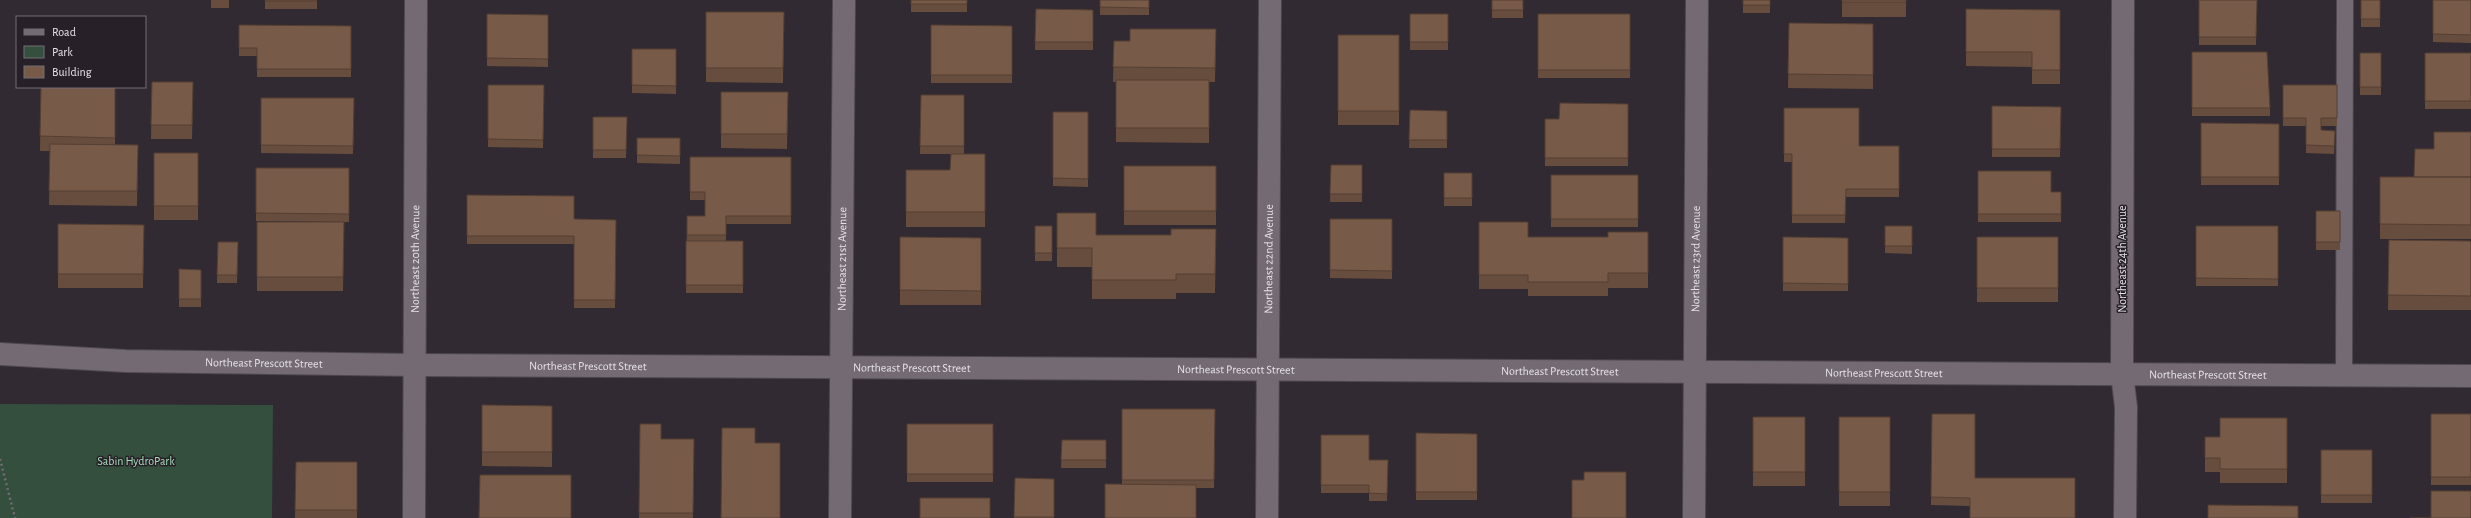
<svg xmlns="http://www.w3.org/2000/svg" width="2471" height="518" viewBox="0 0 2471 518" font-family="'Alegreya Sans',sans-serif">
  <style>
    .green { fill: #354f3f }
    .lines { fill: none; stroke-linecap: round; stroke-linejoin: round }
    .lane-casing { stroke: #4e484f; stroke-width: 18 }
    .street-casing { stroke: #4e484f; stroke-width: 24 }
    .secondary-casing { stroke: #4e484f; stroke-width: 24 }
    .path { stroke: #726b72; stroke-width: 2.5; stroke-dasharray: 2 3; stroke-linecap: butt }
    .lane { stroke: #736a73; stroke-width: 16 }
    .street { stroke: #736a73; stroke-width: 22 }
    .secondary { stroke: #736a73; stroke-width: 22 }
    .wall { fill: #674d3e }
    .building { fill: #785a48; stroke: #543f32 }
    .labels { text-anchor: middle; stroke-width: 3; stroke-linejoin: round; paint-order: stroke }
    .street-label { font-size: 12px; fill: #e6e1e7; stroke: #282028 }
    .park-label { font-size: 12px; fill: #a6dfbb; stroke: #282028 }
  </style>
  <rect width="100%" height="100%" fill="#322a32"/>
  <path class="green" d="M0 404 273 405 272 518H0Z"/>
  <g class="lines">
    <g class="lane-casing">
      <path id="lane" d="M2344 374 2345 0"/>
    </g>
    <g class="street-casing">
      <g id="street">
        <path d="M2123 0 2122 374 2126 407 2125 518"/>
        <path id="s1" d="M414 518 416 0"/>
        <path id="s2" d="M840 518 844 0"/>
        <path id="s3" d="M1267 518 1270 0"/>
        <path id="s4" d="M1694 518 1697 0"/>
      </g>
    </g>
    <g class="secondary-casing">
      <g id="secondary">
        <path id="s5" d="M0 354 126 361 414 365 2471 376"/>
      </g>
    </g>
    <path class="path" d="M0 459 15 518"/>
    <use href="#lane" class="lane"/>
    <use href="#street" class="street"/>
    <use href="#secondary" class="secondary"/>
  </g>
  <path class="wall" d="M211 0H229V8H211Z
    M265 0H317V9H265Z
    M911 0H967V12H911Z
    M1100 0H1149V15H1100Z
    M1492 0H1523V18H1492Z
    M1743 0H1770V13H1743Z
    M1842 0H1906V17H1842Z
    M2199 0H2257L2256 45H2199Z
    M2361 0H2380V27H2361Z
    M2433 0H2471V43L2433 42Z
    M1036 9 1093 10V50H1035Z
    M1966 9 2060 10V84H2032V67L1966 66Z
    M706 12H784L783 83 706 82Z
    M487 14 548 15V67L487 66Z
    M1410 14H1448V50H1410Z
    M1538 14H1630V78H1538Z
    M1789 23 1873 24V89L1788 88Z
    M239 25 351 26V77H257V56H239Z
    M931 25 1012 26V83H931Z
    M1216 29 1215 82H1209V143L1116 142V82H1113L1114 41H1130Z
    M1338 35H1399V125H1338Z
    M632 49H676V94L632 93Z
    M2192 52 2270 108V116H2192Z
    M2360 53H2381V95H2360Z
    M2425 53H2471V109H2425Z
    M152 82H193L192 139H151Z
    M488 85H544L543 148 488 147Z
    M2283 85H2337V126H2321V130L2335 131 2334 154 2306 153V126H2283Z
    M41 87H115V145H138L137 206 49 205 50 151H40Z
    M721 92H788L787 149 721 148Z
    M921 95H964V154H920Z
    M261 98H354L353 154 261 153Z
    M1628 104V166H1545V119H1559Z
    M1992 106 2061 107 2060 157H1992Z
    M1784 108 1859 146H1899V197H1846L1845 223H1792V162H1784Z
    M1410 110 1447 111V148H1409Z
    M1053 112H1088V187L1053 186Z
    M593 117H627L626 158H593Z
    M2201 123 2279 124V185H2201Z
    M2471 132V239H2380V177H2414L2434 149Z
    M637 138H680V164L637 163Z
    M154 153H198V220H154Z
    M985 154V227H906V170H950Z
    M690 157H791V224H726V241H743V293H686L687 216H705V200H690Z
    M1331 165H1362V202H1330Z
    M1124 166H1216V225H1124Z
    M256 168H349V222L256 221Z
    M1978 171 2051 192H2061V222H1978Z
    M1444 173H1472V206H1444Z
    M1551 175H1638V227H1551Z
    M467 195 574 219 616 220 615 308H574V244H467Z
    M2316 211H2340V250H2316Z
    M1057 213 1096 235H1171L1216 229 1215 293H1176V299H1092V267H1057Z
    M1330 219H1392V279L1330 278Z
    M257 222H344L343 291H257Z
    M1479 222 1528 237H1608L1648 232V288H1608V296H1528V289H1479Z
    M58 224 144 225 143 288H58Z
    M1035 226H1052V261H1035Z
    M1885 226H1912V254L1885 253Z
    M2196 226H2278V286H2196Z
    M900 237 981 238V305H900Z
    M1783 237 1848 238V291H1783Z
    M1977 237H2058V302H1977Z
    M2389 240 2471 241V310H2388Z
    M218 242H238L237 283H217Z
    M179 269 201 270V307H179Z
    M482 405 552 406V467L482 466Z
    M1122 409H1215L1214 488H1196L1122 484Z
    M1932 414H1975L1970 506 1931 505Z
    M2431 414H2471V485H2431Z
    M1753 417H1805V486H1753Z
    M1839 417H1890V506H1839Z
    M2287 418V483H2220V472H2205V437H2220Z
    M640 424 661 439H694L693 518H639Z
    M907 424H993V482H907Z
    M1416 433 1477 434V500H1416Z
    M1321 435 1369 460H1388L1387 501H1369V493H1321Z
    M1062 440H1106V468H1061Z
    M2321 450H2372V503H2321Z
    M296 462H357V518H295Z
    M1015 478 1054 479V518H1014Z"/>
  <path class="building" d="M265 0H317V1H265Z
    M911 0H967V4H911Z
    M1100 0H1149V8L1100 7Z
    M1492 0H1523V10H1492Z
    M1743 0H1770V5H1743Z
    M1842 0H1906V2H1842Z
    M2199 0H2257L2256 37H2199Z
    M2361 0H2380V19H2361Z
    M2433 0H2471V35L2433 34Z
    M1036 9 1093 10V42H1035Z
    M1966 9 2060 10V70H2032V52H1966Z
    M706 12H784L783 68H706Z
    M487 14 548 15V59L487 58Z
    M1410 14H1448V42H1410Z
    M1538 14H1630V70H1538Z
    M1789 23 1873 24V75L1788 74Z
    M239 25 351 26V69H257V48H239Z
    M931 25 1012 26V75H931Z
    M1130 29H1216L1215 68 1113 67 1114 41H1130Z
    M1338 35H1399V111H1338Z
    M632 49H676V86L632 85Z
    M2192 52H2267L2270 108H2192Z
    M2360 53H2381V87H2360Z
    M2425 53H2471V101H2425Z
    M1116 80H1209V128H1116Z
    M152 82H193L192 125H151Z
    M488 85H544L543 140 488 139Z
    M2283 85H2337V118H2321V130L2335 131 2334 146 2306 145V118H2283Z
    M41 87H115V138L40 136Z
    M721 92H788L787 134H721Z
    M921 95H964V146H920Z
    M261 98H354L353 146 261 145Z
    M1560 103 1628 104V158H1545V119H1559Z
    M1992 106 2061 107 2060 149H1992Z
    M1784 108H1859V146H1899V189H1846L1845 215H1792V154H1784Z
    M1410 110 1447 111V140H1409Z
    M1053 112H1088V179L1053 178Z
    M593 117H627L626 150H593Z
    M2201 123 2279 124V177H2201Z
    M2434 132H2471V177H2414L2415 149H2434Z
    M637 138H680V156L637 155Z
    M50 144 138 145 137 191H49Z
    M154 153H198V206H154Z
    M951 154H985V212H906V170H950Z
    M690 157H791V216H726V235H687V216H705V192H690Z
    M1331 165H1362V194H1330Z
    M1124 166H1216V211H1124Z
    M256 168H349V214L256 213Z
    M1978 171H2051V192H2061V214H1978Z
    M1444 173H1472V198H1444Z
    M1551 175H1638V219H1551Z
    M2380 177H2471V225L2380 224Z
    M467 195 574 196V219L616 220 615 300H574V236H467Z
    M2316 211H2340V242H2316Z
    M1057 213H1096V235H1171V229H1216L1215 274H1176V280H1092V248H1057Z
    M1330 219H1392V271L1330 270Z
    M257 222H344L343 277H257Z
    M1479 222H1528V237H1608V232H1648V273H1608V282H1528V275H1479Z
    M58 224 144 225 143 274H58Z
    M1035 226H1052V253H1035Z
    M1885 226H1912V246H1885Z
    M2196 226H2278V279L2196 278Z
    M900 237 981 238V291L900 290Z
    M1783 237 1848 238V284L1783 283Z
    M1977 237H2058V288H1977Z
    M2389 240 2471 241V296L2388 295Z
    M686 241H743V285H686Z
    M218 242H238L237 275H217Z
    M179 269 201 270V299H179Z
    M482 405 552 406V452H482Z
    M1122 409H1215L1214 480H1122Z
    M1932 414H1975V478H2075V518H1970V498L1931 497Z
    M2431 414H2471V477H2431Z
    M1753 417H1805V472H1753Z
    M1839 417H1890V492H1839Z
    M2220 418H2287V469H2220V458H2205V437H2220Z
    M640 424H661V439H694L693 513H639Z
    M907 424H993V474H907Z
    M722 428H755V443H780V518H721Z
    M1416 433 1477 434V492H1416Z
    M1321 435H1369V460H1388L1387 494 1369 493V485H1321Z
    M1062 440H1106V460H1061Z
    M2321 450H2372V495H2321Z
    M296 462H357V510H295Z
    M1584 472H1626V518H1572V480H1584Z
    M480 475H571V518H479Z
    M1015 478 1054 479V517H1014Z
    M1105 484 1196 485V518H1105Z
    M2431 491H2471V518H2410H2431Z
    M920 498H990V518H920Z
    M2208 505 2298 506V518H2208Z"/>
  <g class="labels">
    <g class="street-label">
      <text dy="4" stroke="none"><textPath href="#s1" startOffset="259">Northeast 20th Avenue</textPath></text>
      <text dy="4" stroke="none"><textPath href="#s2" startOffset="259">Northeast 21st Avenue</textPath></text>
      <text dy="4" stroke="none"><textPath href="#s3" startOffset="259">Northeast 22nd Avenue</textPath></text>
      <text dy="4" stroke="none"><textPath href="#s4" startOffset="259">Northeast 23rd Avenue</textPath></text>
      <text transform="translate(2122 259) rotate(-90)" y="4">Northeast 24th Avenue</text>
      <text dy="4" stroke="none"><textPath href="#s5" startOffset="264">Northeast Prescott Street</textPath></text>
      <text dy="4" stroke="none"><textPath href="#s5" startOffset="588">Northeast Prescott Street</textPath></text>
      <text dy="4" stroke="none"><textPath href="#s5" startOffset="912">Northeast Prescott Street</textPath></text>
      <text dy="4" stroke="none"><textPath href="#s5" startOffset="1236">Northeast Prescott Street</textPath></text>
      <text dy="4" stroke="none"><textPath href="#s5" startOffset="1560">Northeast Prescott Street</textPath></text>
      <text dy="4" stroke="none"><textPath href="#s5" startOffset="1884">Northeast Prescott Street</textPath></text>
      <text dy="4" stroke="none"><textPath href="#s5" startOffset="2208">Northeast Prescott Street</textPath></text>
    </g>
    <g class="park-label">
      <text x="136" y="465">Sabin HydroPark</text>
    </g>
  </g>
  <rect x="16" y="16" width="130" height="72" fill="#282028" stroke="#746d74"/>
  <rect x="24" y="29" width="20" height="6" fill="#736a73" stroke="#746d74"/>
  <text x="52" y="36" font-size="12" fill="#e6e1e7">Road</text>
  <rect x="24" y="46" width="20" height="12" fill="#354f3f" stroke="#746d74"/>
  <text x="52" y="56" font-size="12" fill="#e6e1e7">Park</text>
  <rect x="24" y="66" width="20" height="12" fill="#785a48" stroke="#746d74"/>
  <text x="52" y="76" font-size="12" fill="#e6e1e7">Building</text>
</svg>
